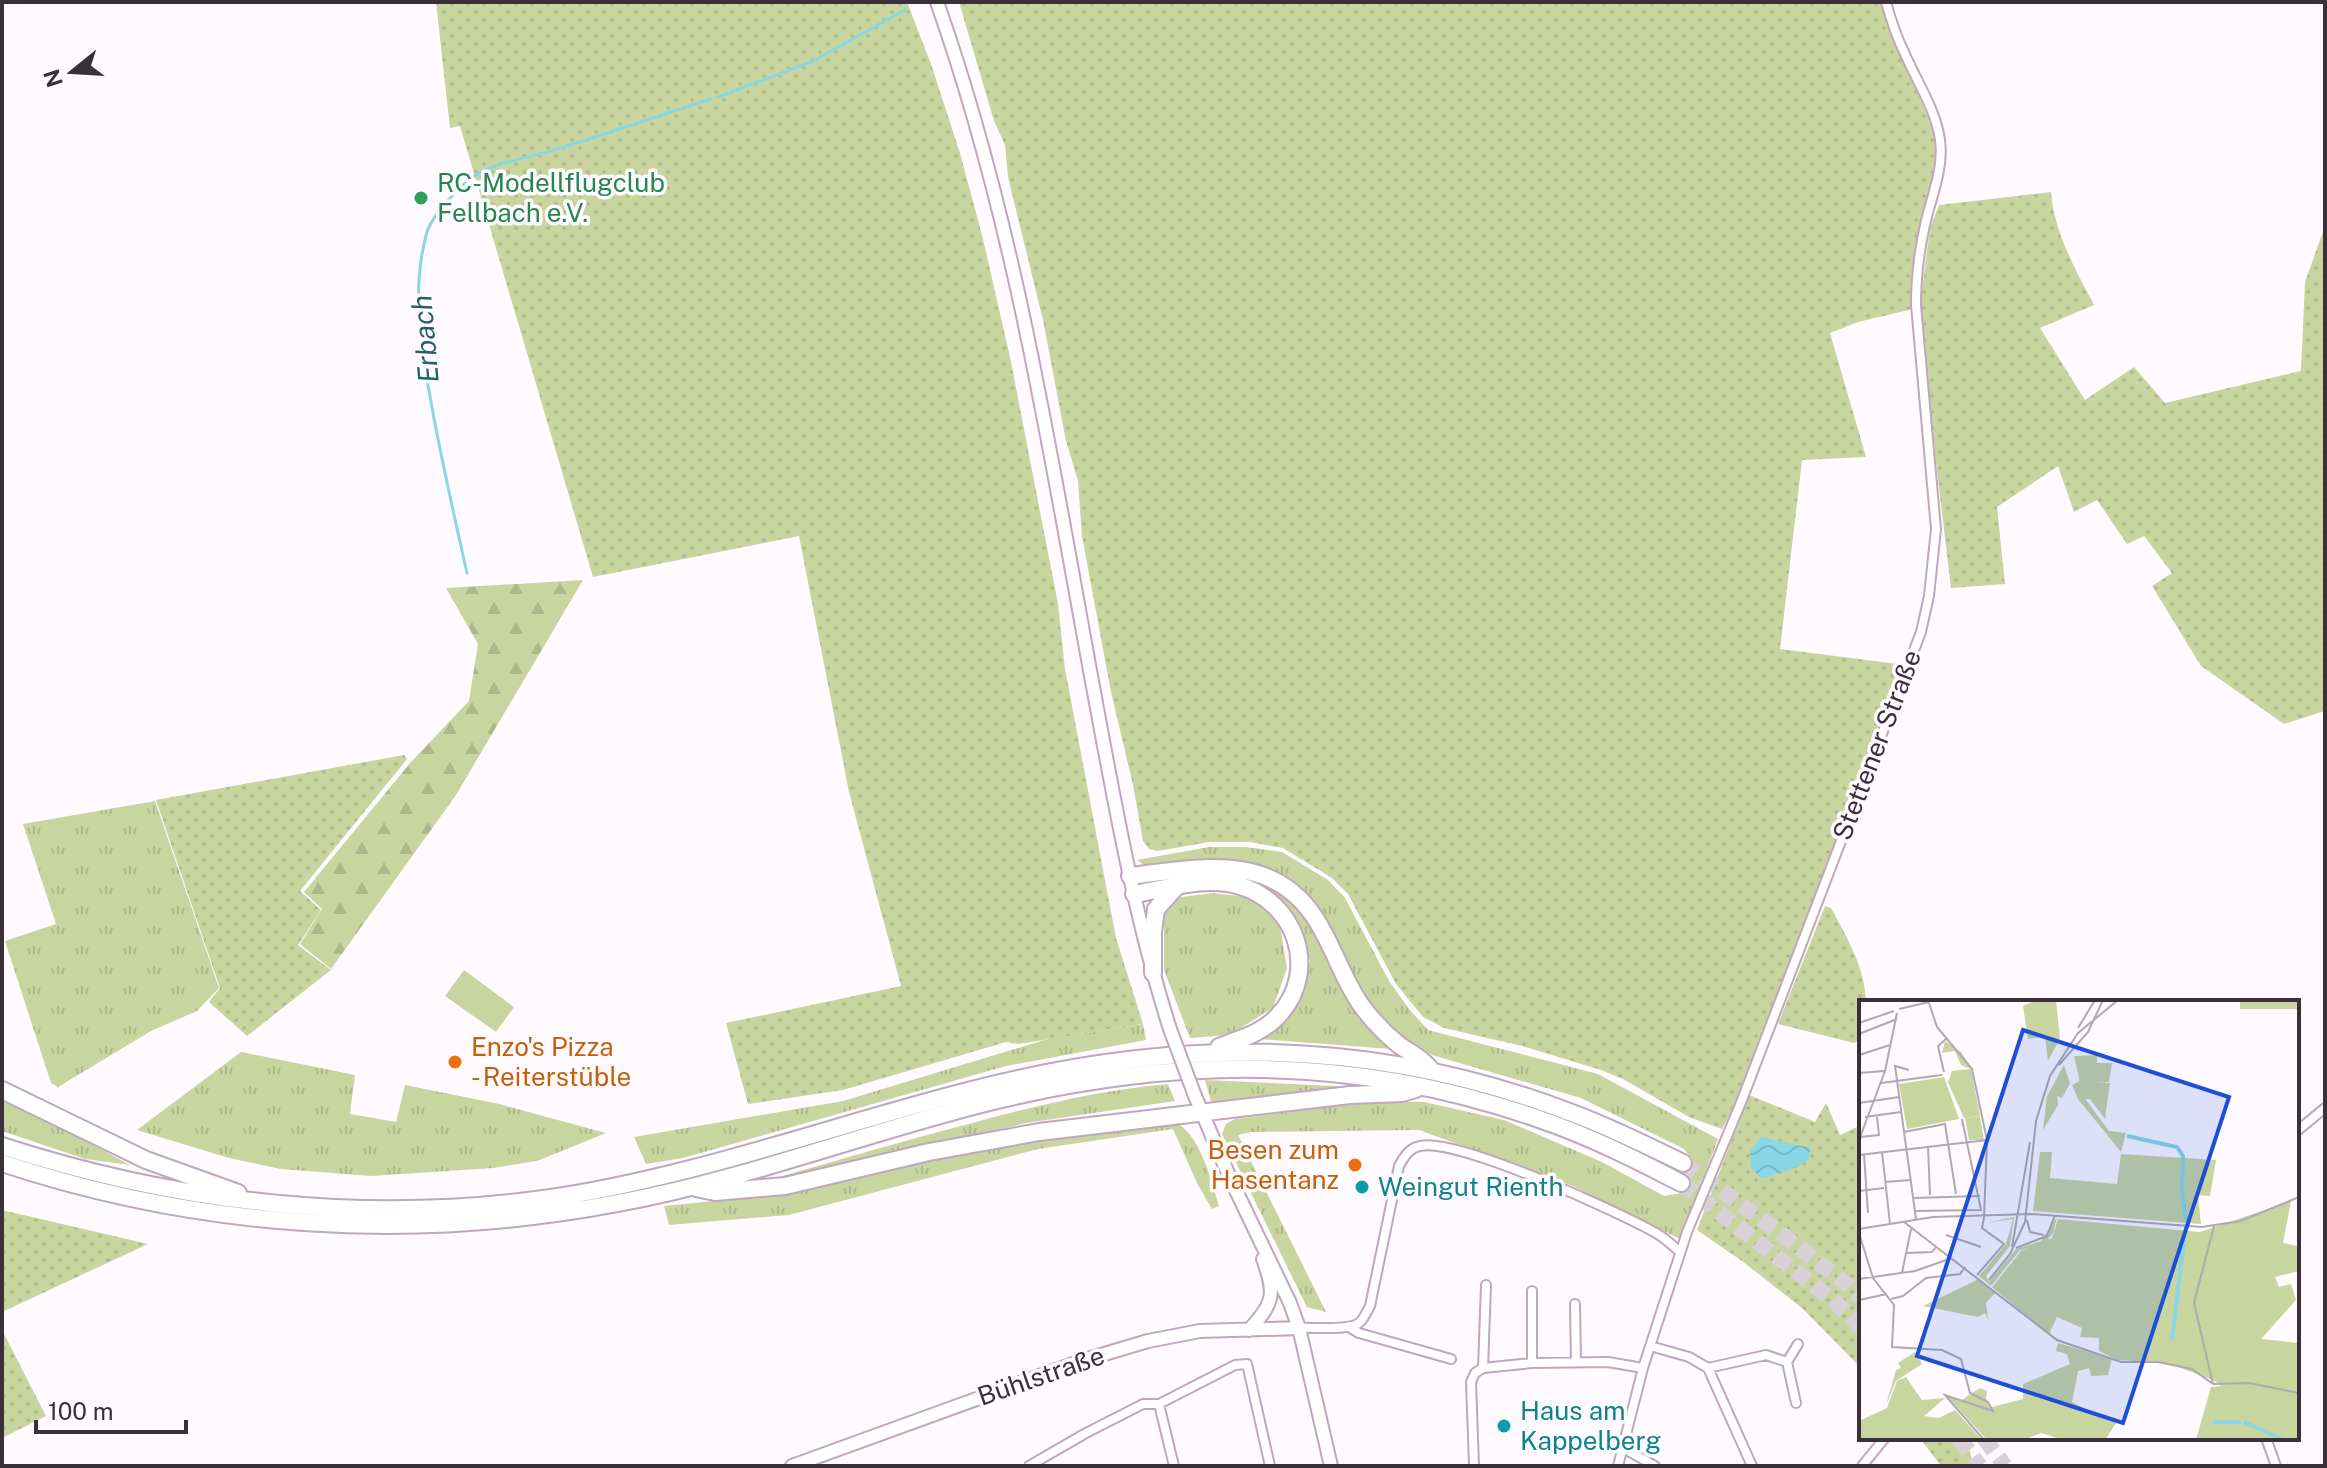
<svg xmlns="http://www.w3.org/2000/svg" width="2327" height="1468" viewBox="0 0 2327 1468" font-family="'Public Sans',sans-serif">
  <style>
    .grass { fill: url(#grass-tufts) }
    .forest { fill: url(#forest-firs) }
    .garden { fill: url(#garden-dots) }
    .pitch { fill: #c8d59e }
    .water { fill: url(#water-waves) }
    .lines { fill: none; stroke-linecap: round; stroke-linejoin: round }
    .stream { stroke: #89d6e5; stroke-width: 3 }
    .highway-tunnel { stroke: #d8d2d8; stroke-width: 16; stroke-dasharray: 16 8; stroke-linecap: butt }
    .street-casing { stroke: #bfa7be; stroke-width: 12 }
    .secondary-casing { stroke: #bfa7be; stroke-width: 16 }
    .highway-casing { stroke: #bfa7be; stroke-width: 20 }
    .street { stroke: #fff; stroke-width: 8 }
    .secondary { stroke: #fff; stroke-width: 12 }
    .highway { stroke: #fff; stroke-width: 16 }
    .secondary-bridge-casing { stroke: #bfa7be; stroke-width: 16; stroke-linecap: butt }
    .secondary-bridge { stroke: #fff; stroke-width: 12 }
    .leisure-dot { fill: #2e9e5b; stroke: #fffaff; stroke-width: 3 }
    .food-dot { fill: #e8710a; stroke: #fffaff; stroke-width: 3 }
    .culture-dot { fill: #0f9aa8; stroke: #fffaff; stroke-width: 3 }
    .labels { text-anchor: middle; stroke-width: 7; stroke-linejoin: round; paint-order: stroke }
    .leisure-label { font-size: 26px; fill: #27864d; stroke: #fffaff; text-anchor: start }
    .street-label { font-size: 26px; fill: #3a303a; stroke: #fffaff }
    .food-label { font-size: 26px; fill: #c56008; stroke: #fffaff; text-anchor: start }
    .culture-label { font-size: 26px; fill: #0d838f; stroke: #fffaff; text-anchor: start }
    .water-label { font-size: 28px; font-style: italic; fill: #21606c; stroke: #fffaff }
    .inset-river { fill: none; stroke: #89d6e5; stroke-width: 4 }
    .inset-road { fill: none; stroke: #b0a9b0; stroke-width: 2 }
    .view { fill: #1d4ed8; fill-opacity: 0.15; stroke: #1d4ed8; stroke-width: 4 }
    .inset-edge { fill: none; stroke: #3a303a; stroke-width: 4 }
  </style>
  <defs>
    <pattern id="grass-tufts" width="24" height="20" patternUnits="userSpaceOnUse" patternTransform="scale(2)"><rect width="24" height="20" fill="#c8d59e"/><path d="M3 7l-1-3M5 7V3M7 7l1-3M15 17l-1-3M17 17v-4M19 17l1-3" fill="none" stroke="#adb789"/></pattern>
    <pattern id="forest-firs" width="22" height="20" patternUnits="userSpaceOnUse" patternTransform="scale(2)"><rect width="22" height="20" fill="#c8d59e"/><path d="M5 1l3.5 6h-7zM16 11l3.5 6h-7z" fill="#adb789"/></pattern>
    <pattern id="garden-dots" width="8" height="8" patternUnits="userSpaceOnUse" patternTransform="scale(2)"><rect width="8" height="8" fill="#c8d59e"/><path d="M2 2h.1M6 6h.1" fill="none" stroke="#adb789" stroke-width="1.8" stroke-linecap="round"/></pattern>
    <pattern id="water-waves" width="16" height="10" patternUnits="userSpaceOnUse" patternTransform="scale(2)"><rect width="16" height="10" fill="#89d6e5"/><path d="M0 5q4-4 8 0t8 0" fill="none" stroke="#77b8c5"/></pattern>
  </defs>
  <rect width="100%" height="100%" fill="#fffaff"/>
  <path class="grass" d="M155 801 219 988 197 1011 151 1031 58 1087 51 1083 5 941 56 924 23 824Z
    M1209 847H1246L1282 852 1328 880 1345 898 1389 981 1409 1009 1428 1030 1598 1074 1718 1139 1680 1239 1573 1186 1419 1130 1251 1132 1238 1135 1326 1312 1307 1307 1222 1134 1226 1124 1235 1119 1375 1101 1424 1102 1504 1120 1602 1162 1664 1196 1681 1193 1697 1165 1684 1149 1581 1098 1432 1055 1386 1026 1356 987 1322 911 1284 876 1246 861 1147 867 1137 860Z
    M1219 873 1271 885 1305 915 1391 1049 1260 1039 1295 1008 1310 961 1298 922 1265 889 1143 886 1147 882Z
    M1213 893 1239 896 1259 902 1280 926 1287 968 1273 1008 1229 1035 1190 1038 1164 970V910L1181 897Z
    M1143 1024 1146 1040 1006 1066 683 1158 646 1164 634 1137 843 1101 1048 1039Z
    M241 1052 355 1075 350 1114 396 1122 405 1085 499 1104 606 1133 537 1161 493 1168 371 1176 281 1169 229 1158 137 1130Z
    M1205 1080 1356 1087 1212 1105Z
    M1168 1084 1175 1101 1026 1123 878 1158 758 1183C831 1162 903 1141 976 1122 1039 1105 1102 1090 1168 1084Z
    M2 1099 45 1119 130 1165 85 1159 2 1131Z
    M1177 1123C1201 1137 1211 1180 1219 1206L1212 1209 1198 1185 1173 1129 1038 1149 789 1215 669 1225 664 1206 793 1193 917 1163 1019 1144 1115 1129Z"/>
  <path class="forest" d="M583 580 456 795 331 969 300 944 322 909 304 892 411 762 469 701 478 644 446 588Z"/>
  <path class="garden" d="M436 2H907L931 64 960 153 983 239 1010 357 1058 604 1065 669 1116 938 1143 1024 1018 1044 1006 1042 843 1090 748 1104 726 1023 901 986 849 792 799 536 593 577 460 126 450 128Z
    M959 2H1884L1898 48 1936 135 1938 153 1937 171 1921 228 1911 301 1913 309 1858 322 1830 333 1866 457 1802 460 1780 649 1906 665 1740 1097 1722 1129 1689 1117 1623 1079 1601 1070 1522 1046 1444 1028 1423 1017 1396 984 1348 894 1332 878 1283 848 1250 842H1209L1158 851 1149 849 1143 841 1133 785 1111 692 1082 536 1078 481 1066 441 1043 320 1008 177 1005 145 994 121Z
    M2051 192C2054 232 2075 269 2094 305L2040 328 2085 400 2134 367 2165 403 2301 371 2305 282 2325 226V711L2284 724 2201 666 2152 586 2172 573 2144 536 2127 544 2097 500 2074 512 2058 466 1997 507 2005 584 1951 588 1930 412 1920 305 1930 228 1939 205Z
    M404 755 407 759 300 891 321 910 298 945 331 970 247 1036 209 1002 220 988 156 800Z
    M1825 906 1831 908C1847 937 1865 968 1866 1002H1861V1038L1854 1043 1778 1024Z
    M1749 1095 1815 1122 1826 1103 1840 1135 1861 1125V1368L1802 1308 1742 1261 1697 1230Z
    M2 1210 148 1244 2 1312Z
    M2 1330 46 1416 2 1438Z
    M1920 1438H1967L1973 1466H1941Z"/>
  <path class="pitch" d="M464 970 514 1007 496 1032 445 996Z"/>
  <path class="water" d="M1761 1137 1810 1148 1809 1160 1794 1168 1762 1179 1751 1168 1750 1151Z"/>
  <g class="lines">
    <path class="stream" d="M718 97 811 62 905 10
      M467 573C455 520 443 467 433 413 422 353 410 291 427 232 433 214 462 183 479 173 504 160 533 157 560 148 610 133 660 115 711 99"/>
    <path class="highway-tunnel" d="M1683 1163 1768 1224 1848 1285 1861 1298
      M1681 1183 1832 1299 1861 1327
      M1959 1438 1980 1466
      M1984 1438 2005 1466"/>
    <g class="street-casing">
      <path id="street" d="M2297 1131 2325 1108
        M1532 1291V1363
        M1575 1304 1576 1362
        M1349 1327 1359 1333 1451 1359
        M1299 1328C1313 1327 1348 1331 1359 1323 1364 1319 1367 1311 1370 1306L1399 1166C1404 1157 1409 1148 1420 1146 1456 1137 1619 1212 1656 1233 1665 1238 1673 1246 1680 1252
        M1650 1346 1689 1357 1708 1368 1752 1466
        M1787 1362 1796 1403
        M1483 1368 1486 1285
        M1708 1368 1766 1355 1787 1362 1798 1344
        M1159 1404 1174 1466
        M2266 1438 2276 1466
        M1623 1448 1655 1466
        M1029 1466 1086 1433 1143 1404H1159L1235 1365 1247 1364 1270 1466
        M1474 1466 1471 1382 1475 1373 1483 1368 1532 1363 1608 1362 1643 1368
        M1618 1466 1643 1368 1687 1232 1742 1100 1921 632 1929 596 1936 529 1916 305C1916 278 1919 252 1925 225 1931 197 1944 170 1940 140 1936 110 1917 82 1905 54 1897 38 1891 20 1886 2
        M1862 1466 1884 1439"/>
    </g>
    <g class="secondary-casing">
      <path id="secondary" d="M937 2C1016 226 1051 460 1094 692 1115 805 1135 919 1170 1029
        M1195 1096 1230 1178 1290 1303 1299 1328 1331 1466
        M1249 1330C1274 1302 1276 1295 1263 1259
        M792 1466 1081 1361 1148 1341 1200 1331 1299 1328"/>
    </g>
    <g class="highway-casing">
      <path id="highway" d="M1130 876C1197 868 1272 851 1315 918 1333 945 1342 978 1361 1005 1372 1020 1384 1033 1399 1045 1412 1054 1423 1059 1432 1071
        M1134 894C1166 889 1205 876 1237 885 1295 900 1321 970 1278 1016 1261 1034 1241 1038 1219 1047
        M1153 973V932L1156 909 1176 887
        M2 1090 146 1160 238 1193
        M2 1146C181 1204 371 1225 558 1197 698 1175 831 1126 968 1091 1174 1037 1372 1036 1572 1113 1610 1127 1646 1145 1683 1163
        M2 1163C201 1229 412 1242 618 1203 743 1180 862 1134 985 1103 1173 1056 1355 1054 1539 1119 1589 1136 1635 1159 1681 1183
        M696 1188 715 1192 785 1186 929 1152 1039 1132 1350 1095 1402 1093 1416 1089"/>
    </g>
    <use href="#street" class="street"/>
    <use href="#secondary" class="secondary"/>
    <use href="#highway" class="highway"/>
    <g class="secondary-bridge-casing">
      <path id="secondary-bridge" d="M1170 1029 1195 1096"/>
    </g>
    <use href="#secondary-bridge" class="secondary-bridge"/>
  </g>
  <circle class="leisure-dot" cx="421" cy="198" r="8"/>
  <g class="food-dot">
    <circle cx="455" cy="1062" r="8"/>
    <circle cx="1355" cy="1165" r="8"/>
  </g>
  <g class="culture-dot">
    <circle cx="1362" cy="1187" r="8"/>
    <circle cx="1504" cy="1426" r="8"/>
  </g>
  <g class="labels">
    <g class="leisure-label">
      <text x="437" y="192">RC-Modellflugclub<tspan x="437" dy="30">Fellbach e.V.</tspan></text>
    </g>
    <g class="street-label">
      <text transform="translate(1877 745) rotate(-69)" y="9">Stettener Straße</text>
      <text transform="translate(1041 1376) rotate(-19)" y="9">Bühlstraße</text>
    </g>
    <g class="food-label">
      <text x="471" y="1056">Enzo's Pizza<tspan x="471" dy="30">- Reiterstüble</tspan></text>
      <text x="1339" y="1159" text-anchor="end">Besen zum<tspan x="1339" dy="30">Hasentanz</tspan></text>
    </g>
    <g class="culture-label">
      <text x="1378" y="1196">Weingut Rienth</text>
      <text x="1520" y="1420">Haus am<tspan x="1520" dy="30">Kappelberg</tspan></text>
    </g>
    <g class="water-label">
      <text transform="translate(425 339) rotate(-95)" y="10">Erbach</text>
    </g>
  </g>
  <g transform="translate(1859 1000)">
    <rect width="440" height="440" fill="#fffaff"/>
    <path d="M86 41 102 52 112 68 125 140H110L106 118 121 116 112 69 102 65 96 51 83 53ZM238 55V63H253L250 82 221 83 215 56ZM205 65 211 83 203 98 198 96 199 105 184 130 188 96ZM155 217 151 246 127 276 130 282 157 249 182 241 198 217 194 233 186 243 161 250 132 286 120 276 147 244 154 219 126 223ZM56 352 63 364 37 381 27 405 37 370 42 368 39 363Z" fill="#c8d59e"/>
    <path d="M224 96 250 131 267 133 262 152 219 99ZM47 377 63 400 86 398 65 416 80 418 96 410 123 440H0V421L28 408 38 381Z" fill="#c8d59e"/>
    <path d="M112 69 121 116 105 118 89 82 93 71ZM85 77 100 119 48 129 40 84Z" fill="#c8d59e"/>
    <path d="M178 0H197L201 38 189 61 186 37 169 39 164 6ZM381 0H440V9H381ZM220 81 251 83 246 119 231 99H219L213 85ZM181 152H193L191 178 258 184 262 154 357 160 351 196 339 195 342 224 174 211ZM432 201 424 243 438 246 440 241V271L416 277 420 287 432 284 437 300 402 339 440 343V440H337L352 387 362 386 356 381 309 363 258 360 240 351V338L221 337 223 328 198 317 190 334 133 287 163 250 193 238 199 219 341 232ZM120 279 137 292 127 303 129 319 126 313 119 317 64 306ZM199 343 253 359 249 375 232 376 230 368 219 371 213 402 241 417 259 420 246 440H205L182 433 164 440H128L87 395 101 401 121 388 128 391 127 399 133 407 164 399V384L211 364 208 354 197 351Z" fill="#c8d59e"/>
    <path class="inset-river" d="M268 136 318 147 324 156 323 192M323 193 327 222M313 340 326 232M354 422H382M385 422 425 440"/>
    <path class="inset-road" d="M119 0H163M70 3 78 27 113 69 128 140 125 218M40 9 70 2M0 23 35 11M219 28 236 0M0 34 38 19M0 55 31 45M200 65 229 32 244 0M50 70 36 66 57 219M85 72 79 46 87 39M0 73 25 71M22 83 83 75M0 103 40 97M6 117 42 112M45 132 86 124 97 194M1 137 20 135 18 117M0 140 26 71 38 13M69 147 71 195M23 152 31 224M5 154 9 213M0 155 128 140M26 182 51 180M0 191 25 188M55 198 121 196M56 211 122 210 103 119 104 126M168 220 171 232 185 235M45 222 198 340 262 362H299L333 369 354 384M0 229 74 217 172 214 343 227 382 221 440 197M0 233 14 278 35 305 33 347 83 350 102 359 111 393 129 402 134 411 86 395 125 440M87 235 122 247M153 247 171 142M157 248 188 236 196 215M48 253 73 252 77 247M43 273 52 229M118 275 145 244 123 228 125 218M0 279 56 271 93 258M130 280 151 254 166 222 177 121 191 76 219 33 259 0M32 299 44 296 67 278 101 274 106 267M0 300 28 294M354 384 335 303 355 226M354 384 390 383 440 393"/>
    <path class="view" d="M164 30 370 97 264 423 58 356Z"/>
    <rect width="440" height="440" class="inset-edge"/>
  </g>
  <rect width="2327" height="1468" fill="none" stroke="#3a303a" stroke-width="8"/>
  <g transform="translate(72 72) rotate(252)" stroke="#fffaff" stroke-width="6" paint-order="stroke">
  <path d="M0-6L14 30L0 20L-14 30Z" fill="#3a303a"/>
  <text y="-12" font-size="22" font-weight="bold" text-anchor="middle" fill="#3a303a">N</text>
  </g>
  <path d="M36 1420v12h150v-12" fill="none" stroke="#3a303a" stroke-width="4"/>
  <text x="48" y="1420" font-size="24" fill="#3a303a" stroke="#fffaff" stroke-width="6" paint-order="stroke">100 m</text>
</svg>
